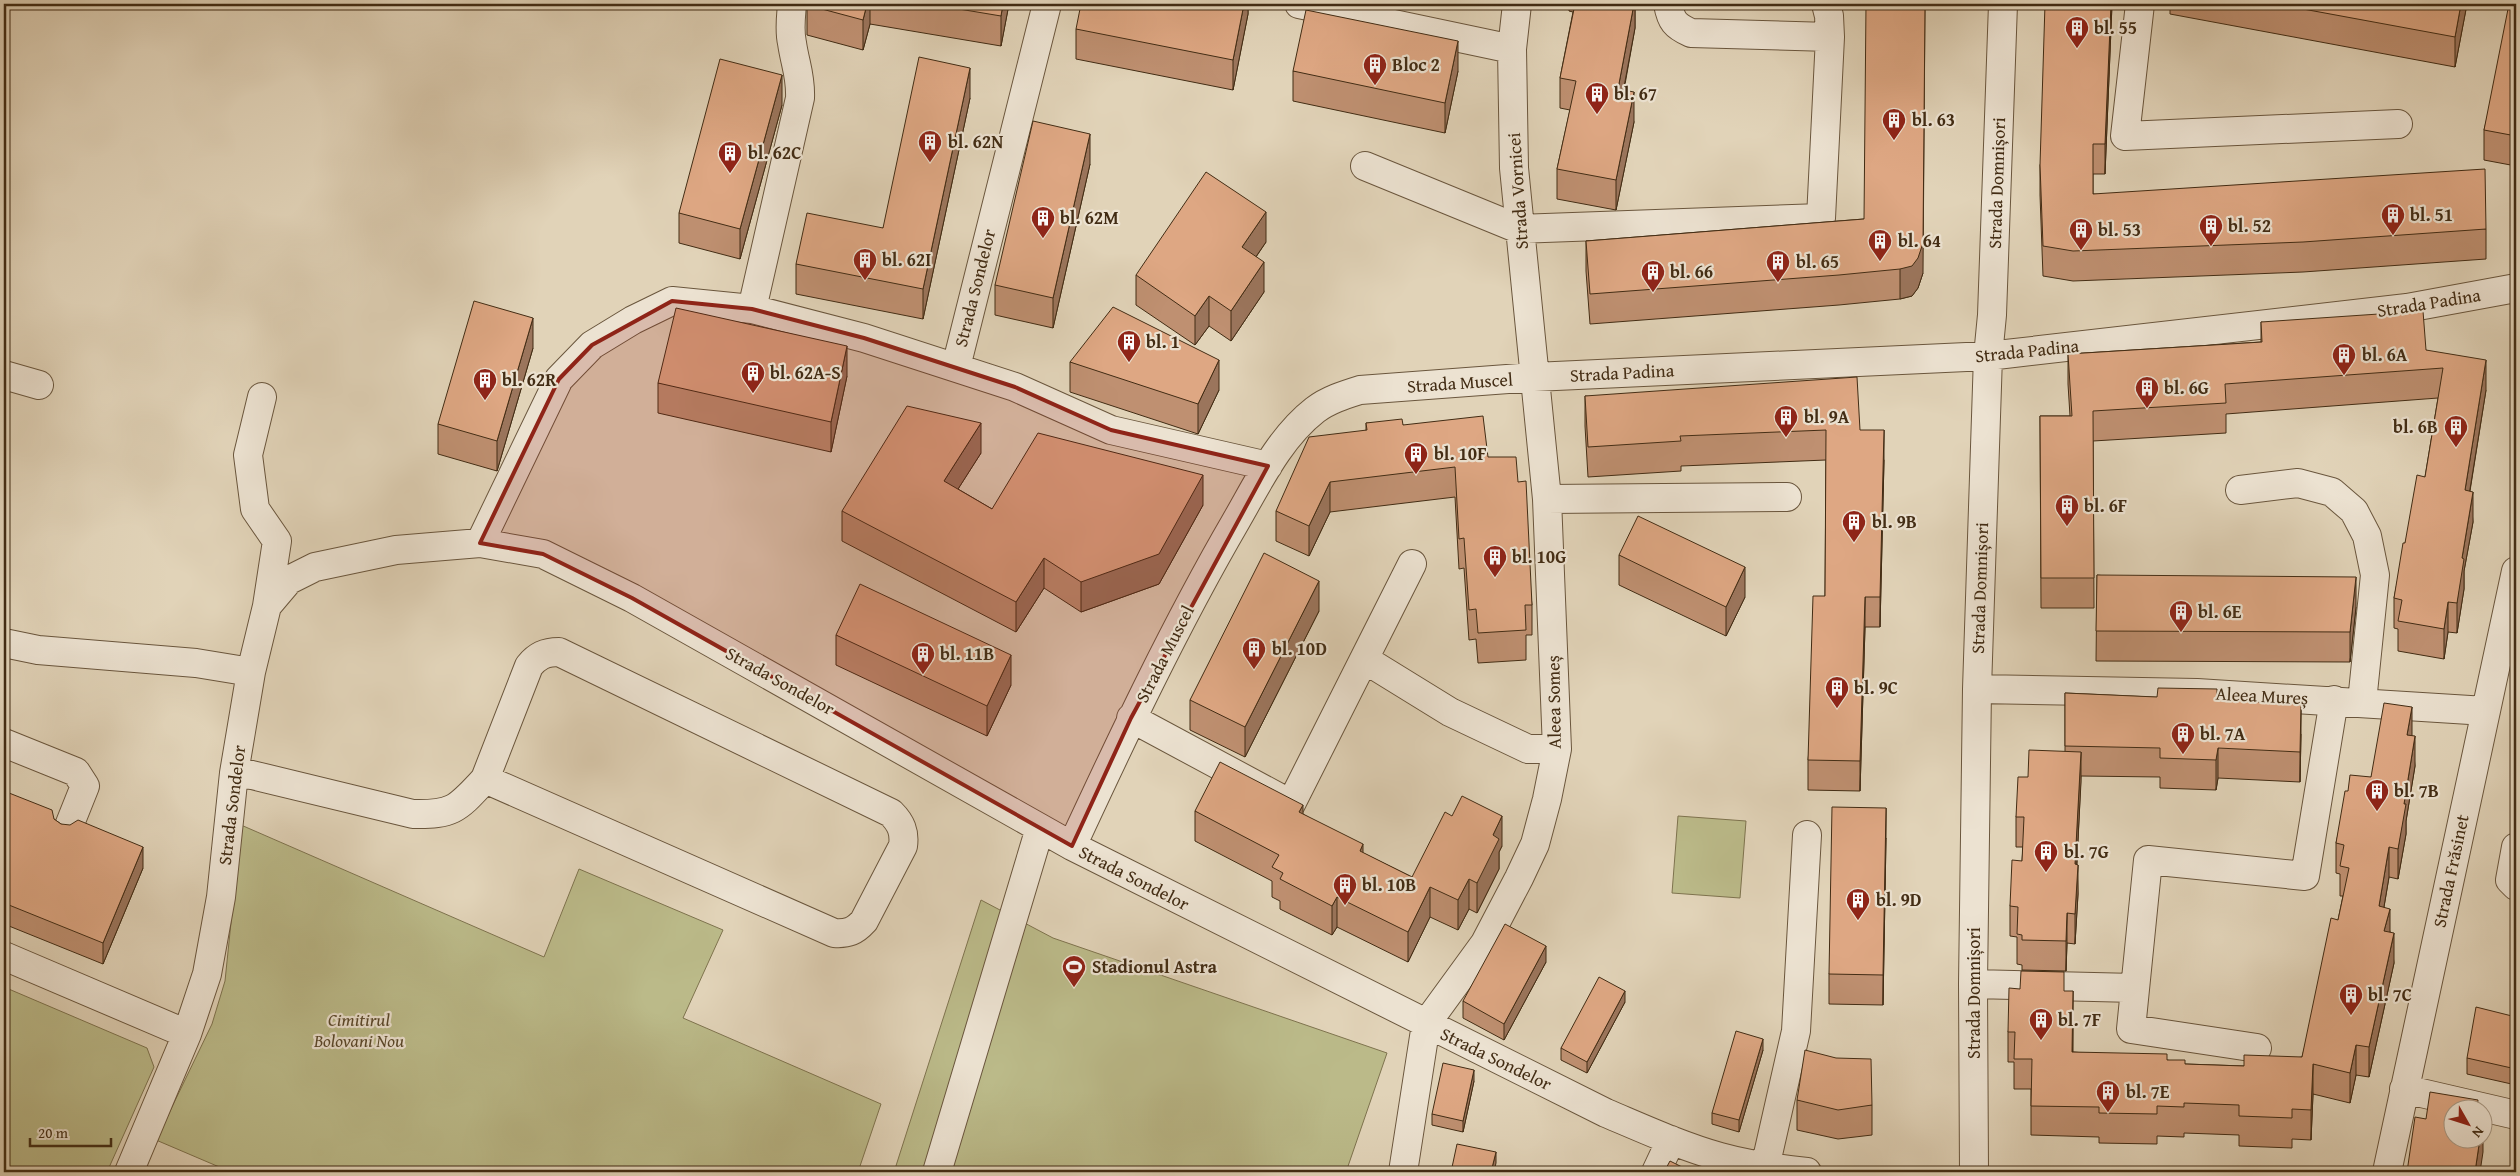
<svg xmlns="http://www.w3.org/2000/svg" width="2520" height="1176" viewBox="0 0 2520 1176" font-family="'Gentium Book Plus',serif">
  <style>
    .green { fill: #bbba89; stroke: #7e734e }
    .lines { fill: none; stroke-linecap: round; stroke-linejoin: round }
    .minor-casing { stroke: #6a563d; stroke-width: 30 }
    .minor { stroke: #ece2d1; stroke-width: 28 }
    .wall { fill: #bf9071; stroke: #422c14 }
    .shaded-wall { fill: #9b755c; stroke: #422c14 }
    .building { fill: #dea783; stroke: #422c14 }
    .marked { fill: #8f2418; fill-opacity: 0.2; stroke: #8f2418; stroke-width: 4; stroke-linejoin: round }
    .labels { text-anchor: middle; stroke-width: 4.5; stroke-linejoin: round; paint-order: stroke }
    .poi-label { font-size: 18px; font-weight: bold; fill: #422c14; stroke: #ece2d1; text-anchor: start }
    .street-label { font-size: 18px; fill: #422c14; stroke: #ece2d1 }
    .park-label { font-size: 18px; font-style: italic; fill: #5a482b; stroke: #ece2d1 }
  </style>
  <rect width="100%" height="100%" fill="#e1d3b8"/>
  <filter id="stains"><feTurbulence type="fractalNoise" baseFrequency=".004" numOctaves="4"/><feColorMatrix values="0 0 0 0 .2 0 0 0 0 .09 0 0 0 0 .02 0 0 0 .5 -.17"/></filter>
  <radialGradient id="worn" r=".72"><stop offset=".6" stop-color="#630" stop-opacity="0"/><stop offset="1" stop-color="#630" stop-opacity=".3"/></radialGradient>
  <path class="green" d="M1678 816 1746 821 1740 898 1672 893Z
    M241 825 544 957 579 869 723 930 683 1018 881 1104 858 1172H231L156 1140 212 1024 225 981Z
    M981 900 1053 938 1387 1053 1346 1172H894Z
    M4 987 147 1048 154 1067 107 1172H4Z"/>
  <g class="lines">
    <g class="minor-casing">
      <path id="minor" d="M1299 4 1512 49
        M1668 4C1671 21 1675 26 1691 33L1830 37
        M2140 4 2125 136 2398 124
        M1365 166 1519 229 1821 218 1830 37 1829 16 1826 4
        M752 309 800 98C801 76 795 64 792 43 789 30 791 17 792 4
        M956 367 1047 4
        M4 375 39 385
        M262 397 248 455 255 509 277 541 267 606
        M2240 490 2298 483 2332 492 2354 511 2367 536 2375 575 2362 702
        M1547 499 1787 497
        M480 543 559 379 592 345 633 320 672 301 752 309 864 338 1015 387 1111 430 1268 466
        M4 643 38 650 196 663 251 672
        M1364 659 1450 712 1528 749H1557
        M1977 689 2197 693 2486 711
        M1131 718 1291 804 1412 564
        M4 743 76 772 85 786 67 831
        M234 773 252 775 413 814C454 815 458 808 485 779L834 933C848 934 855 931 864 921L903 846C905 832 901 823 891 813L559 652C545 652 537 656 529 666L485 779
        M1072 846C1123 736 1175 626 1236 521 1258 483 1279 438 1315 410 1328 400 1344 395 1360 390L1534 377 1988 356 2407 308 2516 288
        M2516 847 2510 880 2516 886
        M4 956 187 1034
        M1973 984 2135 988
        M2257 1048 2131 1029 2148 860 2305 876 2334 700
        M2404 1089 2516 1115
        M129 1172 187 1034 207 974 221 897 234 773 251 672 267 606 289 580 315 567 396 550 480 543 543 554 632 598 1072 846 1606 1113C1644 1129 1681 1146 1720 1157 1749 1165 1778 1169 1807 1172
        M937 1172 1040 828
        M1403 1172 1426 1024 1485 943 1519 878 1535 844 1547 799 1557 749 1547 499 1514 168 1512 49 1517 4
        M1656 1172 1671 1140
        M1764 1172 1796 1031 1807 835
        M1974 1172 1973 984 1977 689 1988 356 1992 315 2003 4
        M2387 1172 2516 571"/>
    </g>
    <use href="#minor" class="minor"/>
  </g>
  <path class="wall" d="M807 4H1009L1001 46 870 24 863 50 807 35Z
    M1248 4V14L1233 90 1076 59V29Z
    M1569 4H1635V28L1624 90 1634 122 1616 210 1557 199V169L1570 110 1560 108V78L1573 12 1569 11Z
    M2112 4 2105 174H2093V194L2486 229V259L2303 272 2073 281 2043 276 2040 195V165Z
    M2170 4H2467L2455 67 2170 14Z
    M2516 4V166L2484 160V130Z
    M1293 71H1458L1445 133 1293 101Z
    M970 98 923 319 796 294V264L883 228Z
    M782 105 740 259 679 243V213Z
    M1090 164 1053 328 995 315V285Z
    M1864 219 1923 273 1918 288 1912 296 1900 299 1839 305 1590 324 1586 271V241Z
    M1266 242 1256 257 1264 292 1231 341 1209 326 1195 345 1136 305V275Z
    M2261 322 2426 350 2486 390 2470 491 2473 522 2464 571V589L2457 633 2448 632 2444 659 2398 651V629L2394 628V598L2405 543 2425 477 2438 398 2226 414V433L2093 441 2094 608H2041L2040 416H2070L2068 384V354L2261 342Z
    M533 348 497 471 438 454V424Z
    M1070 362 1219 390 1198 434 1070 392Z
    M847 376 831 452 658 413V383Z
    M1585 396 1860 430 1884 460 1880 627H1865L1860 791 1808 790V760L1825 596 1826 460 1681 466V471L1588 477 1585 426Z
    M1366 423 1403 425 1488 457 1518 482 1532 605V635H1526V660L1478 663 1476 639 1469 640 1464 568 1459 569 1455 497 1330 512 1309 556 1276 541V511L1366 430Z
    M981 453 958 489 992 509 1203 505 1159 584 1081 612 1044 588 1016 632 842 541V511Z
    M1619 555 1745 597 1726 636 1619 585Z
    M2097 575 2356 607 2350 662 2096 661Z
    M1319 611 1245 757 1190 730V700Z
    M836 635 1011 685 987 736 836 665Z
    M2065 693 2217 700 2301 734 2300 782 2218 778 2216 790 2160 788V777L2081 776 2077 864 2078 894 2075 944 2067 943 2066 971 2022 970V965L2017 964V937L2010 936V906L2022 861 2023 847H2016V817L2028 777 2065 752Z
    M2412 736 2415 766 2406 821V834L2398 879 2389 877 2384 907 2390 932 2394 963 2369 1077 2356 1075 2350 1103 2313 1094 2311 1140 2292 1139V1148L2239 1146V1135L2184 1133V1137L2157 1136V1144L2099 1143V1137L2031 1135V1089H2014V1062H2008V1032L2020 989 2064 991 2073 1021V1052L2167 1060 2185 1064 2244 1066 2302 1057 2338 920 2343 896H2340V874L2336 873V843L2348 791 2371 777Z
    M4 791 54 819 61 824 143 868 103 964 4 924Z
    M1195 811 1303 814 1363 853 1412 877 1502 846 1499 852V869L1477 913 1469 909 1458 930 1430 917 1408 962 1337 927 1332 935 1280 909V901L1272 897V881L1195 841Z
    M1886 838 1883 1005 1829 1004V974Z
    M1546 962 1504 1040 1463 1018V1001Z
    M1625 1002 1587 1073 1561 1060V1048Z
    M2516 1017V1085L2467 1074V1058Z
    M1763 1050 1739 1132 1712 1124V1113Z
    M1474 1081 1463 1132 1432 1125V1114Z
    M1797 1100 1872 1105V1135L1838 1139 1797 1130Z"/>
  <path class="shaded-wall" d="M867 4H870V24L863 50V20Z
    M1003 4H1009L1001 46V16Z
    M1244 4H1248V14L1233 90V60Z
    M1634 4H1635V28L1618 119V89Z
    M1925 4 1923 273 1918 288 1912 296 1900 299V269Z
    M2111 4H2112L2105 174V144Z
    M2461 4H2467L2455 67V37Z
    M1458 41V71L1445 133V103Z
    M970 68V98L923 319V289Z
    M782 75V105L740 259V229Z
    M1634 92V122L1616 210V180Z
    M1090 134V164L1053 328V298Z
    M1266 212V242L1242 277V247Z
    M1264 262V292L1231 341V311Z
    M1209 296V326L1195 345V316Z
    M533 318V348L497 471V441Z
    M847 346V376L831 452V422Z
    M1219 360V390L1198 434V404Z
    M2486 360V390L2465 520V490Z
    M981 423V453L944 511V481Z
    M1884 430V460L1880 627V597Z
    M1203 475V505L1159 584 1081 612V582Z
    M1330 482V512L1309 556V526Z
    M2473 492V522L2464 571V589L2457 633V603L2462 558Z
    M1044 558V588L1016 632V602Z
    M1745 567V597L1726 636V607Z
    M2356 577V607L2350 662V632Z
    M1319 581V611L1245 757V727Z
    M1865 597V627L1860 791V761Z
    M2448 602V632L2444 659V629Z
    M1011 655V685L987 736V706Z
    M2301 704V734L2300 782V752Z
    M2412 707V737L2407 735Z
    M2415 736V766L2406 821V834L2398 879V849L2404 804Z
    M2218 748V778L2216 790V760Z
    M2081 752V782L2075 894V864Z
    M1303 805V835L1299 812Z
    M1886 808V838L1883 1005V975Z
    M1502 816V846L1499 852V869L1477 913V883L1493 835Z
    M1363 844V874L1360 851Z
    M143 847V868L103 964V943Z
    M2389 847V877L2379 936V906Z
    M2078 865V894L2075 944V914Z
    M1469 879V909L1458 930V900Z
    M1430 887V917L1408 962V932Z
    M1337 897V927L1332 935V906Z
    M2390 909V939L2384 931Z
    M2067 913V943L2066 971V941Z
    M2394 933V963L2369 1077V1047Z
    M1546 946V962L1504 1040V1024Z
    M1625 991V1002L1587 1073V1062Z
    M2073 991V1021L2072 1082V1052Z
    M1763 1039V1050L1739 1132V1120Z
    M2356 1045V1075L2350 1103V1073Z
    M2313 1064V1094L2311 1140V1110Z
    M1474 1070V1081L1463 1132V1121Z
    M2483 1122V1152L2480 1172H2475L2480 1138H2482Z
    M1496 1152V1163L1494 1172H1491Z"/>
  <path class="building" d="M807 4H867L863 20 807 5Z
    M929 4H1003L1001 16Z
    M1081 4H1244L1233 60 1076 29Z
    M1575 4H1634L1618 89 1634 92 1616 180 1557 169 1576 81 1560 78Z
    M1866 4H1925L1923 243 1918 258 1912 266 1900 269 1839 275 1590 294 1586 241 1864 219Z
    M2045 4H2111L2105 144H2093V194L2485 169 2486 229 2303 242 2073 251 2043 246 2040 165Z
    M2276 4H2461L2455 37Z
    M2509 4H2516V136L2484 130Z
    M1306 10 1458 41 1445 103 1293 71Z
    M919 57 970 68 923 289 796 264 807 213 883 228Z
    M720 59 782 75 740 229 679 213Z
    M1033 121 1090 134 1053 298 995 285Z
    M1206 172 1266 212 1242 247 1264 262 1231 311 1209 296 1195 316 1136 275Z
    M474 301 533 318 497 441 438 424Z
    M1113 307 1219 360 1198 404 1070 362Z
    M676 308 847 346 831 422 658 383Z
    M2423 311 2426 350 2486 360 2465 490 2473 492 2462 558 2464 559 2457 603 2448 602 2444 629 2398 621 2402 600 2394 598 2403 543H2405L2417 475 2425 477 2443 368 2225 384 2226 403 2093 411 2094 578H2041L2040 416H2072L2068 354 2262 342 2261 322Z
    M1857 377 1860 430H1884L1880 597H1865L1860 761 1808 760 1813 596H1825L1826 430 1680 436 1681 441 1588 447 1585 396Z
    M907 406 981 423 944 481 992 509 1038 433 1203 475 1159 554 1081 582 1044 558 1016 602 842 511Z
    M1483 416 1488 457H1516L1518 482 1526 481 1532 605H1525L1526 630 1478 633 1476 609 1469 610 1464 538 1459 539 1455 467 1330 482 1309 526 1276 511 1309 437 1367 430 1366 423 1402 419 1403 425Z
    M1638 516 1745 567 1726 607 1619 555Z
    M1264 553 1319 581 1245 727 1190 700Z
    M2097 575 2356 577 2350 632 2096 631Z
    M860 584 1011 655 987 706 836 635Z
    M2158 688 2217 689V700L2301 704 2300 752 2218 748 2216 760 2160 758V748L2065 746V693L2157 697Z
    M2384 703 2412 707 2407 735 2415 736 2404 804H2406L2398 849 2389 847 2379 906 2390 909 2384 931 2394 933 2369 1047 2356 1045 2350 1073 2313 1064 2311 1110 2292 1109V1118L2239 1116V1105L2184 1103V1107L2157 1106V1114L2099 1113V1107L2031 1106 2032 1059H2014L2015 1032H2008L2009 988 2020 989 2021 971 2064 972V991H2073L2072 1052 2167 1054V1060H2185V1064L2244 1066V1055L2302 1057 2331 918 2338 920 2349 868 2340 866 2344 845 2336 843 2345 791H2348L2350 775 2371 777Z
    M2029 750 2081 752 2075 864 2078 865 2075 914 2067 913 2066 941 2022 940V935L2017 934 2018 907 2010 906 2012 860 2022 861 2024 817H2016L2018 777H2028Z
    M1220 762 1303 805 1299 812 1363 844 1360 851 1412 877 1445 812 1452 816 1462 796 1502 816 1493 835 1499 839 1477 883 1469 879 1458 900 1430 887 1408 932 1337 897 1332 906 1280 879 1283 873 1272 867 1279 855 1195 811Z
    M4 791 52 810 54 819 61 824 70 825 78 820 143 847 103 943 4 903Z
    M1832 807 1886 808 1883 975 1829 974Z
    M1505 924 1546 946 1504 1024 1463 1001Z
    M1599 977 1625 991 1587 1062 1561 1048Z
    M2476 1007 2516 1017V1069L2467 1058Z
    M1736 1031 1763 1039 1739 1120 1712 1113Z
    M1805 1050 1836 1058 1871 1059 1872 1105 1838 1110 1797 1100Z
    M1443 1063 1474 1070 1463 1121 1432 1114Z
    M2430 1092 2478 1100 2477 1108H2452V1138H2480L2475 1172H2407L2415 1117 2426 1119Z
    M1457 1144 1496 1152 1491 1172H1451Z
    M1670 1161 1692 1172H1664Z"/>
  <path class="marked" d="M672 301 752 309 864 338 1015 387 1111 430 1268 466 1131 718 1072 846 632 598 543 554 480 543 559 379 592 345Z"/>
  <defs>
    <g id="building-pin" transform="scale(1.25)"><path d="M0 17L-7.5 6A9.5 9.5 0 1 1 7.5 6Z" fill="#8f2418" stroke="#ece2d1"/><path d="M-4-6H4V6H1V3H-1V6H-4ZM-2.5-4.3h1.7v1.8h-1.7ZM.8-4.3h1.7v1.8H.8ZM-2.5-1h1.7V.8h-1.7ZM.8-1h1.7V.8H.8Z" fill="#fff"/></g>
    <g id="stadium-pin" transform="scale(1.25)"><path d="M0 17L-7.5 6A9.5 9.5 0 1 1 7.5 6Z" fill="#8f2418" stroke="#ece2d1"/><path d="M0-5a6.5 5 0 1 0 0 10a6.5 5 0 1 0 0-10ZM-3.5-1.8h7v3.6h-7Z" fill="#fff"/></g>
  </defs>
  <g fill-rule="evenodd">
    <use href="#building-pin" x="2077" y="28"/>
    <use href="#building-pin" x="1375" y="65"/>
    <use href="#building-pin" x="1597" y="94"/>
    <use href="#building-pin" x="1894" y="120"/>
    <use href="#building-pin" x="930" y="142"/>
    <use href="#building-pin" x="730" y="153"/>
    <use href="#building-pin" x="2393" y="215"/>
    <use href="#building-pin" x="1043" y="218"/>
    <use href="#building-pin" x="2211" y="226"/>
    <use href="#building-pin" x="2081" y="230"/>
    <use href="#building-pin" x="1880" y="241"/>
    <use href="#building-pin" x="865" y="260"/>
    <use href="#building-pin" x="1778" y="262"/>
    <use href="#building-pin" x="1653" y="272"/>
    <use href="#building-pin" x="1129" y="342"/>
    <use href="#building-pin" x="2344" y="355"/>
    <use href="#building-pin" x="753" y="373"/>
    <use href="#building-pin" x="485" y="380"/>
    <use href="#building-pin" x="2147" y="388"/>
    <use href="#building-pin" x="1786" y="417"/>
    <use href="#building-pin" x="2456" y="427"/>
    <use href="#building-pin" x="1416" y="454"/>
    <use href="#building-pin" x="2067" y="506"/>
    <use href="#building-pin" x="1854" y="522"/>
    <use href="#building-pin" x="1495" y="557"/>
    <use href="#building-pin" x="2181" y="612"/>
    <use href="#building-pin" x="1254" y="649"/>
    <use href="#building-pin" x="923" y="654"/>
    <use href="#building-pin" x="1837" y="688"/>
    <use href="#building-pin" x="2183" y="734"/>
    <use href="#building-pin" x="2377" y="791"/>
    <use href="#building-pin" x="2046" y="852"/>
    <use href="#building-pin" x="1345" y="885"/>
    <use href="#building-pin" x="1858" y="900"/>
    <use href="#stadium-pin" x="1074" y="967"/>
    <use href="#building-pin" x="2351" y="995"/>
    <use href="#building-pin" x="2041" y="1020"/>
    <use href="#building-pin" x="2108" y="1092"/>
  </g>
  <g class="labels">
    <g class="poi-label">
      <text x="2094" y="34">bl. 55</text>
      <text x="1392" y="71">Bloc 2</text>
      <text x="1614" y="100">bl. 67</text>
      <text x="1912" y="126">bl. 63</text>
      <text x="948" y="148">bl. 62N</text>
      <text x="748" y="159">bl. 62C</text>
      <text x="2410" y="221">bl. 51</text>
      <text x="1060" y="224">bl. 62M</text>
      <text x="2228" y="232">bl. 52</text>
      <text x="2098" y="236">bl. 53</text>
      <text x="1898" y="247">bl. 64</text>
      <text x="882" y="266">bl. 62I</text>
      <text x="1796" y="268">bl. 65</text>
      <text x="1670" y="278">bl. 66</text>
      <text x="1146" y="348">bl. 1</text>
      <text x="2362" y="361">bl. 6A</text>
      <text x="770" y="379">bl. 62A-S</text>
      <text x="502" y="386">bl. 62R</text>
      <text x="2164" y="394">bl. 6G</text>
      <text x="1804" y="423">bl. 9A</text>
      <text x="2438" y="433" text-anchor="end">bl. 6B</text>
      <text x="1434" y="460">bl. 10F</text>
      <text x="2084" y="512">bl. 6F</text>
      <text x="1872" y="528">bl. 9B</text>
      <text x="1512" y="563">bl. 10G</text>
      <text x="2198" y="618">bl. 6E</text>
      <text x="1272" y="655">bl. 10D</text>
      <text x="940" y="660">bl. 11B</text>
      <text x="1854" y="694">bl. 9C</text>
      <text x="2200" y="740">bl. 7A</text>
      <text x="2394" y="797">bl. 7B</text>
      <text x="2064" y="858">bl. 7G</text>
      <text x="1362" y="891">bl. 10B</text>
      <text x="1876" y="906">bl. 9D</text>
      <text x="1092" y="973">Stadionul Astra</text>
      <text x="2368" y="1001">bl. 7C</text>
      <text x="2058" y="1026">bl. 7F</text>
      <text x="2126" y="1098">bl. 7E</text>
    </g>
    <g class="street-label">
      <text transform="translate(1997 183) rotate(-88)" y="6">Strada Domnișori</text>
      <text transform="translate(1518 191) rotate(-94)" y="6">Strada Vornicei</text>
      <text transform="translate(975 288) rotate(-76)" y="6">Strada Sondelor</text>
      <text transform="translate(2429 303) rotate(-9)" y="6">Strada Padina</text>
      <text transform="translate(2027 351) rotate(-6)" y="6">Strada Padina</text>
      <text transform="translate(1622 373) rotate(-3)" y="6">Strada Padina</text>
      <text transform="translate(1460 383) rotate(-4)" y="6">Strada Muscel</text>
      <text transform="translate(1980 588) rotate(-88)" y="6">Strada Domnișori</text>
      <text transform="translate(1165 654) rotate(-63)" y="6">Strada Muscel</text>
      <text transform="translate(780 681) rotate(29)" y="6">Strada Sondelor</text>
      <text transform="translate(2262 696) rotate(3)" y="6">Aleea Mureș</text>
      <text transform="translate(1554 702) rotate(-91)" y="6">Aleea Someș</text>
      <text transform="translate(232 805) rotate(-83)" y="6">Strada Sondelor</text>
      <text transform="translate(2451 871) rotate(-78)" y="6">Strada Frăsinet</text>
      <text transform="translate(1134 878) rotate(27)" y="6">Strada Sondelor</text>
      <text transform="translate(1974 993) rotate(-90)" y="6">Strada Domnișori</text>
      <text transform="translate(1496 1059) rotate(26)" y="6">Strada Sondelor</text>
    </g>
    <g class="park-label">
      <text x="359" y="1026">Cimitirul<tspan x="359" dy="21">Bolovani Nou</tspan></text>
    </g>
  </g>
  <rect width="2520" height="1176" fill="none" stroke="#e1d3b8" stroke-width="20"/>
  <rect x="5" y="5" width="2510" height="1166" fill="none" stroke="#422c14" stroke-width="2.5"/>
  <rect x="10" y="10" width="2500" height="1156" fill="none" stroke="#422c14"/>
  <g transform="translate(2468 1124) rotate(129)"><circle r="24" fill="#ece2d1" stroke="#a89985"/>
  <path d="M0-4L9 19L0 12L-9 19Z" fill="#8f2418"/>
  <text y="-8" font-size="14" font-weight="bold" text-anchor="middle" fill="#422c14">N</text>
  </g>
  <path d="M30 1138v8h81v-8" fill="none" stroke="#422c14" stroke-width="2.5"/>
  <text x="38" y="1138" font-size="15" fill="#422c14" stroke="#ece2d1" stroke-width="4" paint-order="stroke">20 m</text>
  <rect width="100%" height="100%" filter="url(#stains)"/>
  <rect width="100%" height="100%" fill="url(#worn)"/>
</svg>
